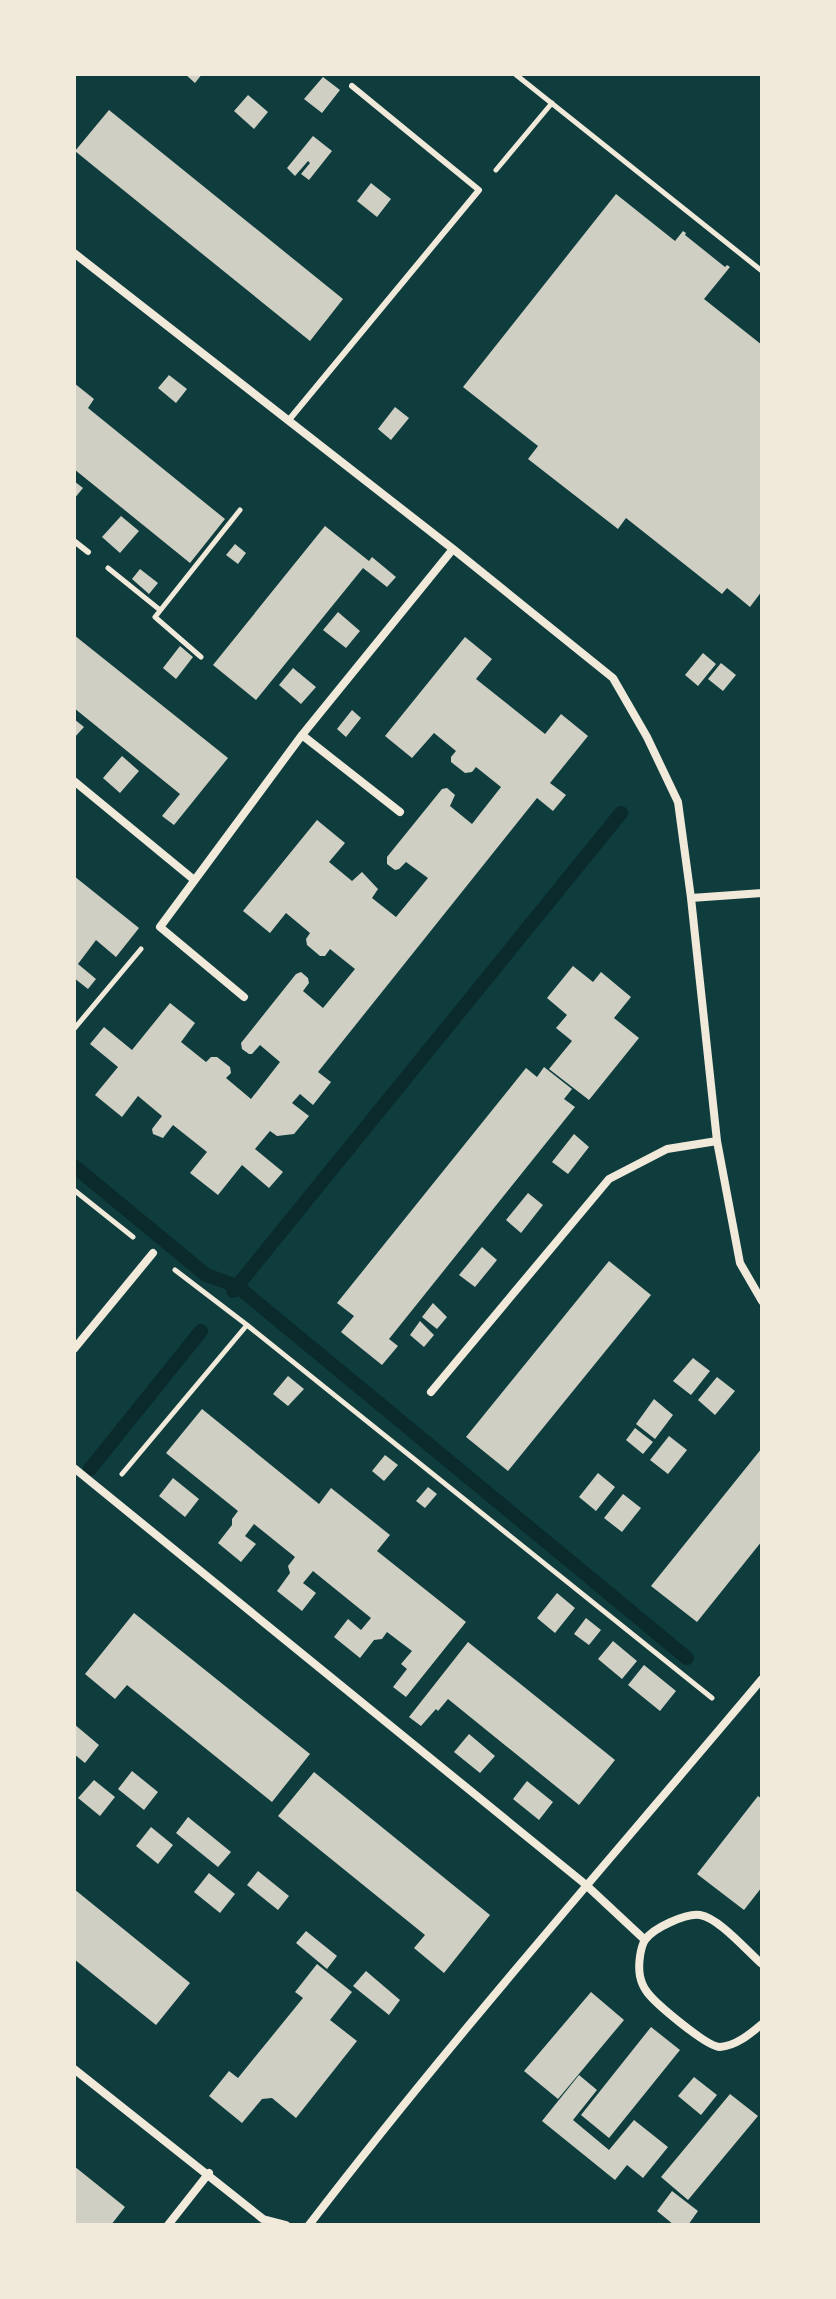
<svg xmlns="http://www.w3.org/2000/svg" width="836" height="2299" viewBox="0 0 836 2299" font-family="'Titillium Web',sans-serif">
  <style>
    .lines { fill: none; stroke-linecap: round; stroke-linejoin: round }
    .stream { stroke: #0a2a2b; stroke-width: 14 }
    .building { fill: #cfcfc3 }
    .path { stroke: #f1e9da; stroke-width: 5 }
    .service { stroke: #f1e9da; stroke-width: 6 }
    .minor { stroke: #f1e9da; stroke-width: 8 }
  </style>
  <rect width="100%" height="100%" fill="#0f3d3e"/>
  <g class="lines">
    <path class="stream" d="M74 1166 206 1275 237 1286 687 1658
      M233 1291 621 813
      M90 1469 201 1331"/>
  </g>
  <path class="building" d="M185 74H202L195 83Z
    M323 77 340 90 322 113 304 99Z
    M248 95 268 112 254 129 234 111Z
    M109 110 343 299 310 341 75 151Z
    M313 136 332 151 309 180 301 174 310 163 308 161 295 176 287 168Z
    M371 183 391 199 377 217 357 201Z
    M616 194 675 241 683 231 686 233 685 235 725 267 727 265 730 267 704 299 762 345V591L750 607 727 588 722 594 626 518 618 529 528 459 538 446 463 387Z
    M169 375 187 389 176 403 158 388Z
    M74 383 94 399 88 408 225 519 190 563 74 469Z
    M395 407 409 418 391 440 378 429Z
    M74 481 83 488 74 499Z
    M121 516 139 531 120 553 102 537Z
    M325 526 369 561 372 557 396 577 387 587 363 568 256 700 213 665Z
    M235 544 246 553 238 564 226 555Z
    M140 569 158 583 149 594 132 579Z
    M338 612 360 631 346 648 323 630Z
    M74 635 228 758 174 825 162 816 180 794 74 708Z
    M465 637 492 659 476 679 545 734 561 714 588 736 550 783 566 795 553 811 537 798 318 1072 331 1082 313 1105 300 1094 292 1103 309 1116 294 1134 277 1136 270 1131 255 1149 283 1172 269 1188 242 1165 218 1195 190 1173 207 1152 173 1125 163 1138 153 1134 152 1129 162 1116 138 1096 122 1117 95 1095 118 1067 90 1044 104 1027 132 1050 170 1003 195 1023 181 1042 206 1062 211 1057H217L230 1067 231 1073 226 1078 251 1099 280 1062 260 1045 252 1054H249L242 1049 241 1043 296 974 301 972 308 978 309 983 303 991 323 1008 355 969 330 949 325 956H320L307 945 306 939 310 933 286 913 270 933 243 911 317 820 345 843 329 862 352 881 362 872 378 889 372 898 396 917 428 878 406 862 399 869 395 870 387 864V857L442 789 447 788 455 795 450 806 472 824 501 787 476 767 472 772 465 773 451 762V757L456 751 434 733 412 758 385 736Z
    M180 646 193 657 176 679 163 668Z
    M703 653 716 664 698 686 685 675Z
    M721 663 736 675 723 691 708 679Z
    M293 668 316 687 301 704 279 685Z
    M352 710 361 718 346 737 337 729Z
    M74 719 84 727 74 738Z
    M122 756 139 771 120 793 103 778Z
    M74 876 139 928 116 957 96 940 78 964 96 979 88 989 74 978Z
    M573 966 593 982 601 972 631 997 614 1018 639 1038 589 1100 549 1069 572 1041 556 1028 567 1015 547 998Z
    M544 1067 572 1089 564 1099 575 1107 389 1339 398 1346 382 1365 341 1332 354 1316 337 1303 526 1068 537 1077Z
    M574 1134 589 1147 568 1174 552 1162Z
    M528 1193 543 1205 521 1233 506 1220Z
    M482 1247 497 1260 475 1287 459 1275Z
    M609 1261 651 1295 508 1471 466 1437Z
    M433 1303 447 1317 437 1329 422 1317Z
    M420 1321 434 1335 424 1347 410 1335Z
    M693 1358 710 1371 691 1395 673 1381Z
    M288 1376 304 1389 288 1406 273 1394Z
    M717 1377 735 1391 715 1415 698 1400Z
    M654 1399 673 1415 655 1439 636 1424Z
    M202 1409 319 1504 331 1488 390 1535 377 1551 466 1622 406 1697 393 1687 407 1669 401 1664 412 1651 387 1632 382 1639 374 1640 360 1658 334 1637 348 1619 361 1630 371 1618 313 1571 303 1583 316 1593 302 1611 277 1591 290 1573 288 1566 295 1557 254 1524 245 1536 256 1544 241 1562 218 1543 232 1525V1519L238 1511 166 1453Z
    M635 1428 653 1442 643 1454 626 1440Z
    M669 1436 687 1450 668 1474 650 1460Z
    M762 1448V1541L697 1622 651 1586Z
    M385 1455 398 1465 384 1481 372 1471Z
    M598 1473 615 1487 596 1511 579 1497Z
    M173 1478 199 1499 185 1517 159 1496Z
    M428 1487 437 1494 425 1508 416 1501Z
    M623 1494 641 1508 622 1532 604 1518Z
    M557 1593 575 1608 555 1633 537 1618Z
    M134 1613 310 1754 272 1802 127 1685 115 1699 85 1674Z
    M586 1618 601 1630 589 1645 574 1634Z
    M613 1641 637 1661 622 1679 598 1659Z
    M468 1642 615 1760 579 1805 448 1699 438 1711 436 1709 421 1726 409 1717Z
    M644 1665 676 1691 660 1711 628 1685Z
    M74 1724 99 1745 85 1763 74 1754Z
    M469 1734 495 1756 480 1773 454 1752Z
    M132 1771 158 1792 144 1810 118 1789Z
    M314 1772 490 1915 444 1973 414 1948 425 1935 278 1816Z
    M94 1780 115 1797 100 1816 78 1798Z
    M527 1781 553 1802 539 1820 513 1799Z
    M758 1796 762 1799V1887L744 1910 697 1874Z
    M188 1817 231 1852 218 1867 176 1833Z
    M151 1827 173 1845 158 1864 136 1846Z
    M258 1871 289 1896 278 1910 247 1885Z
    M209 1873 235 1894 220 1913 194 1892Z
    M74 1889 190 1983 156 2025 74 1959Z
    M306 1931 337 1956 327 1969 296 1943Z
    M317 1964 352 1992 330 2020 357 2041 296 2118 272 2098 262 2099 242 2123 209 2096 229 2071 238 2078 303 1998 295 1992Z
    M366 1971 400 2000 389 2015 353 1986Z
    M591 1992 624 2020 558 2099 524 2071Z
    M651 2027 680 2050 609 2138 581 2115Z
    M579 2075 597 2090 573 2120 609 2150 634 2120 668 2147 643 2178 627 2165 615 2180 542 2121Z
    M694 2077 717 2095 701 2115 678 2096Z
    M730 2094 758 2116 688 2200 661 2177Z
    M74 2166 125 2207 111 2225H74Z
    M672 2191 698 2211 688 2225H674L657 2211Z"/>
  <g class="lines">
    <path class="path" d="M515 74 762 271
      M496 170 552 103
      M108 568 160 610
      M201 657 155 617 240 510
      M74 1029 141 949
      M74 1190 133 1237
      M175 1270 247 1325 712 1698
      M122 1474 247 1325"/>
    <path class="service" d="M288 421 479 190 352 86
      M74 541 88 552"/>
    <path class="minor" d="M74 253 453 549 613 678 647 737 678 802 691 898 717 1141 740 1263 762 1301
      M302 735 400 812
      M74 781 193 879
      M691 898 762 893
      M244 997 160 927 302 735 453 549
      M74 1349 153 1253
      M431 1392 609 1179 667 1149 717 1141
      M74 1468 585 1884 645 1940
      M762 1964C747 1951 719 1918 700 1915 686 1913 653 1928 645 1940 640 1948 638 1966 640 1976 641 1981 644 1988 647 1992 656 2004 707 2047 720 2047 736 2046 750 2034 762 2024
      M74 2069 263 2219 286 2225
      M168 2225 209 2173
      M309 2225C453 2037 610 1860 762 1679"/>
  </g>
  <rect width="836" height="2299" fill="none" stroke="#f1e9da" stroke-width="152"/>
</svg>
